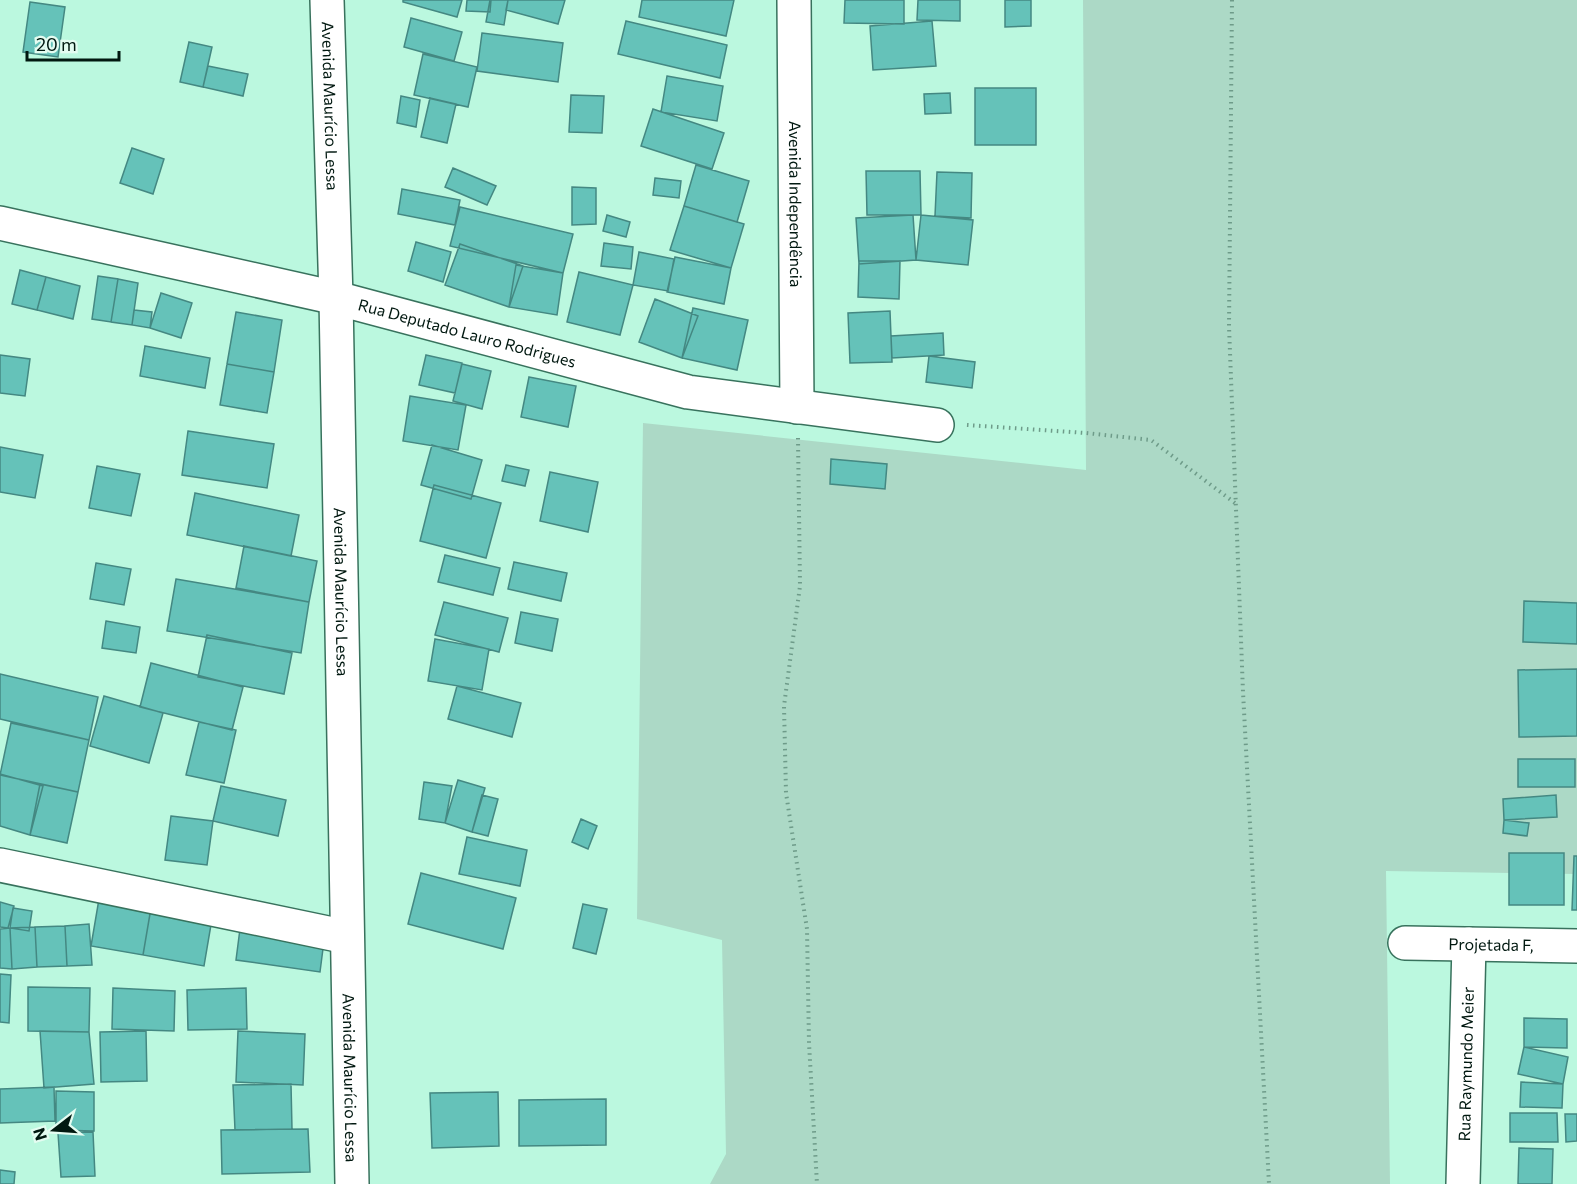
<svg xmlns="http://www.w3.org/2000/svg" width="1577" height="1184" viewBox="0 0 1577 1184" font-family="Commissioner,sans-serif">
  <style>
    .green { fill: #acd9c6 }
    .building { fill: #65c2b9; stroke: #448882; stroke-width: 1.5 }
    .lines { fill: none; stroke-linecap: round; stroke-linejoin: round }
    .minor-casing { stroke: #38725d; stroke-width: 36 }
    .path { stroke: #6e9b89; stroke-width: 4; stroke-dasharray: 1.5 4.5; stroke-linecap: butt }
    .minor { stroke: #fff; stroke-width: 33 }
    .labels { text-anchor: middle; stroke-width: 5; stroke-linejoin: round; paint-order: stroke }
    .street-label { font-size: 16px; fill: #011810; stroke: #e4fcf1 }
  </style>
  <rect width="100%" height="100%" fill="#bbf8df"/>
  <path class="green" d="M1083 0H1577V874L1386 871 1390 1184H710L726 1154 722 940 637 919 643 423 1086 470Z"/>
  <path class="building" d="M403 0H462L457 17 403 2Z
    M467 0H491L490 12 466 11Z
    M490 0H508L504 25 486 22Z
    M508 0H565L558 24 506 10Z
    M642 0H734L726 36 639 17Z
    M845 0H904V24L844 23Z
    M918 0H960V21L917 20Z
    M1005 0H1031V26L1005 27Z
    M30 2 65 7 58 57 23 52Z
    M411 18 462 32 454 61 404 47Z
    M626 21 727 45 720 78 618 54Z
    M932 21 936 66 873 70 870 26Z
    M482 33 563 43 558 82 477 71Z
    M189 42 212 47 203 87 180 82Z
    M423 54 477 67 468 107 414 95Z
    M208 66 248 74 243 96 203 87Z
    M667 76 723 86 717 121 661 112Z
    M975 88H1036V145H975Z
    M950 93 951 113 925 114 924 94Z
    M571 95 604 96 602 133 569 132Z
    M401 96 420 100 416 127 397 123Z
    M430 98 456 104 447 143 421 137Z
    M653 109 724 133 712 169 641 146Z
    M132 148 164 159 153 194 120 183Z
    M696 165 749 181 737 222 684 206Z
    M453 168 496 186 487 205 445 187Z
    M866 171H920L921 215H867Z
    M937 172 972 173 971 218 935 216Z
    M655 178 681 181 679 198 653 195Z
    M572 187 596 188V224L572 225Z
    M402 189 460 200 455 225 398 214Z
    M684 206 744 224 731 268 670 250Z
    M460 207 573 234 563 273 450 246Z
    M607 215 630 222 626 237 603 231Z
    M913 215 916 260 859 264 856 218Z
    M921 215 973 220 968 265 916 260Z
    M416 242 451 252 443 282 408 271Z
    M604 243 633 247 631 269 601 266Z
    M460 244 523 266 509 307 445 285Z
    M639 252 674 259 668 291 633 285Z
    M675 257 731 268 724 304 667 292Z
    M859 261H900L899 299 858 297Z
    M516 265 563 273 557 315 509 307Z
    M20 270 46 277 37 310 12 304Z
    M579 272 633 285 620 335 567 322Z
    M98 276 118 279 111 322 92 319Z
    M46 277 80 286 73 319 37 310Z
    M118 279 138 283 132 325 111 322Z
    M161 293 192 303 181 338 150 328Z
    M655 299 698 316 682 358 639 342Z
    M693 308 748 320 737 370 682 358Z
    M134 310 152 312 150 328 132 325Z
    M890 311 892 362 850 363 848 313Z
    M236 312 282 320 274 372 227 364Z
    M943 333 944 355 892 358 891 336Z
    M145 346 210 358 205 388 140 376Z
    M0 355 30 359 25 396 0 393Z
    M426 355 462 363 455 393 419 385Z
    M929 356 975 362 972 388 926 382Z
    M227 364 274 372 267 413 220 405Z
    M462 364 491 371 482 409 453 401Z
    M529 377 576 386 568 427 521 417Z
    M410 396 466 405 458 450 403 441Z
    M188 431 274 444 267 488 182 475Z
    M432 445 482 460 471 499 421 485Z
    M0 447 43 455 35 498 0 492Z
    M831 459 887 464 885 489 830 484Z
    M506 465 529 470 525 486 502 481Z
    M97 466 140 474 131 516 89 508Z
    M550 472 598 482 588 532 540 521Z
    M434 485 501 503 486 558 420 541Z
    M195 493 299 515 291 556 187 535Z
    M244 546 317 561 309 602 236 588Z
    M445 555 500 568 493 595 438 582Z
    M514 562 567 573 561 601 508 589Z
    M96 563 131 569 124 605 90 599Z
    M176 579 309 602 301 653 167 631Z
    M1524 601 1577 603V644L1523 642Z
    M444 602 508 618 499 652 435 635Z
    M521 612 558 619 552 651 515 643Z
    M106 621 140 627 136 653 102 648Z
    M207 635 292 653 284 694 198 677Z
    M435 639 489 649 482 690 428 681Z
    M151 663 243 687 232 730 140 707Z
    M1577 669V736L1519 737 1518 670Z
    M0 674 98 697 89 740 0 719Z
    M457 686 521 703 512 737 448 719Z
    M104 696 163 713 149 763 90 746Z
    M199 722 236 730 224 783 186 775Z
    M11 723 89 740 78 792 0 775Z
    M1518 759H1575V787H1518Z
    M0 774 43 786 30 835 0 826Z
    M458 780 485 788 472 832 445 823Z
    M424 782 452 786 445 823 419 819Z
    M40 784 78 792 67 843 30 835Z
    M221 786 286 800 278 836 213 821Z
    M482 795 498 799 488 836 472 832Z
    M1556 795 1557 817 1504 820 1503 799Z
    M171 816 213 821 207 865 165 860Z
    M581 819 597 826 588 849 572 842Z
    M1504 820 1529 823 1527 836 1503 833Z
    M467 837 527 850 520 886 459 874Z
    M1509 853H1564V905H1509Z
    M1574 856H1577V910H1572Z
    M421 873 516 898 503 949 408 924Z
    M100 893 152 902 143 955 91 946Z
    M0 902 14 906 8 928 0 927Z
    M152 902 213 913 204 966 143 955Z
    M583 904 607 909 596 954 573 948Z
    M13 908 32 911 29 931 10 928Z
    M241 921 325 933 320 972 236 960Z
    M89 924 92 965 67 966 65 926Z
    M65 926 67 966 37 967 35 927Z
    M35 927 37 967 12 969 10 928Z
    M10 928 12 969 0 968V929Z
    M0 974 11 975 9 1023 0 1022Z
    M28 987 90 988 89 1032 28 1031Z
    M113 988 175 991 174 1031 112 1029Z
    M246 988 247 1029 188 1030 187 990Z
    M1524 1018 1567 1019V1048L1524 1047Z
    M40 1031 89 1032 94 1084 44 1088Z
    M146 1031 147 1081 101 1082 100 1032Z
    M238 1031 305 1034 303 1085 236 1082Z
    M1524 1047 1568 1057 1563 1084 1518 1074Z
    M1521 1082 1563 1084 1562 1108 1520 1107Z
    M291 1084 292 1129 235 1130 233 1085Z
    M54 1087 55 1121 0 1123V1089Z
    M56 1091 94 1092V1131L56 1130Z
    M498 1092 499 1146 432 1148 430 1093Z
    M606 1099V1145L519 1146V1100Z
    M1510 1113H1557L1558 1142H1510Z
    M1565 1114H1577V1141L1566 1142Z
    M308 1129 310 1172 222 1174 221 1130Z
    M93 1132 95 1176 61 1177 58 1133Z
    M1519 1148 1553 1149 1552 1184H1518Z
    M0 1170 15 1172 14 1184H0Z"/>
  <g class="lines">
    <g class="minor-casing">
      <g id="minor">
        <path id="s1" d="M327 0 336 298 352 1184"/>
        <path id="s2" d="M794 0 797 407"/>
        <path id="s3" d="M0 223 336 298 688 392 937 425"/>
        <path d="M0 865 347 937"/>
        <path id="s4" d="M1405 943 1577 946"/>
        <path id="s5" d="M1463 1184 1469 944"/>
      </g>
    </g>
    <path class="path" d="M1232 0 1229 326 1243 692 1269 1184
      M967 425 1086 433 1151 440 1235 503
      M798 438 800 586 784 706 786 793 807 929 809 1043 817 1184"/>
    <use href="#minor" class="minor"/>
  </g>
  <g class="labels">
    <g class="street-label">
      <text dy="6" stroke="none"><textPath href="#s1" startOffset="106">Avenida Maurício Lessa</textPath></text>
      <text dy="6" stroke="none"><textPath href="#s2" startOffset="204">Avenida Independência</textPath></text>
      <text dy="6" stroke="none"><textPath href="#s3" startOffset="480">Rua Deputado Lauro Rodrigues</textPath></text>
      <text dy="6" stroke="none"><textPath href="#s1" startOffset="592">Avenida Maurício Lessa</textPath></text>
      <text dy="6" stroke="none"><textPath href="#s4" startOffset="86">Projetada F,</textPath></text>
      <text dy="6" stroke="none"><textPath href="#s5" startOffset="120">Rua Raymundo Meier</textPath></text>
      <text dy="6" stroke="none"><textPath href="#s1" startOffset="1078">Avenida Maurício Lessa</textPath></text>
    </g>
  </g>
  <g transform="translate(54 1130) rotate(253)" stroke="#e4fcf1" stroke-width="4.5" paint-order="stroke">
  <path d="M0-4.5L10 22L0 15L-10 22Z" fill="#011810"/>
  <text y="-9" font-size="16" font-weight="bold" text-anchor="middle" fill="#011810">N</text>
  </g>
  <path d="M27 51v9h92v-9" fill="none" stroke="#011810" stroke-width="3"/>
  <text x="36" y="51" font-size="18" fill="#011810" stroke="#e4fcf1" stroke-width="4.5" paint-order="stroke">20 m</text>
</svg>
